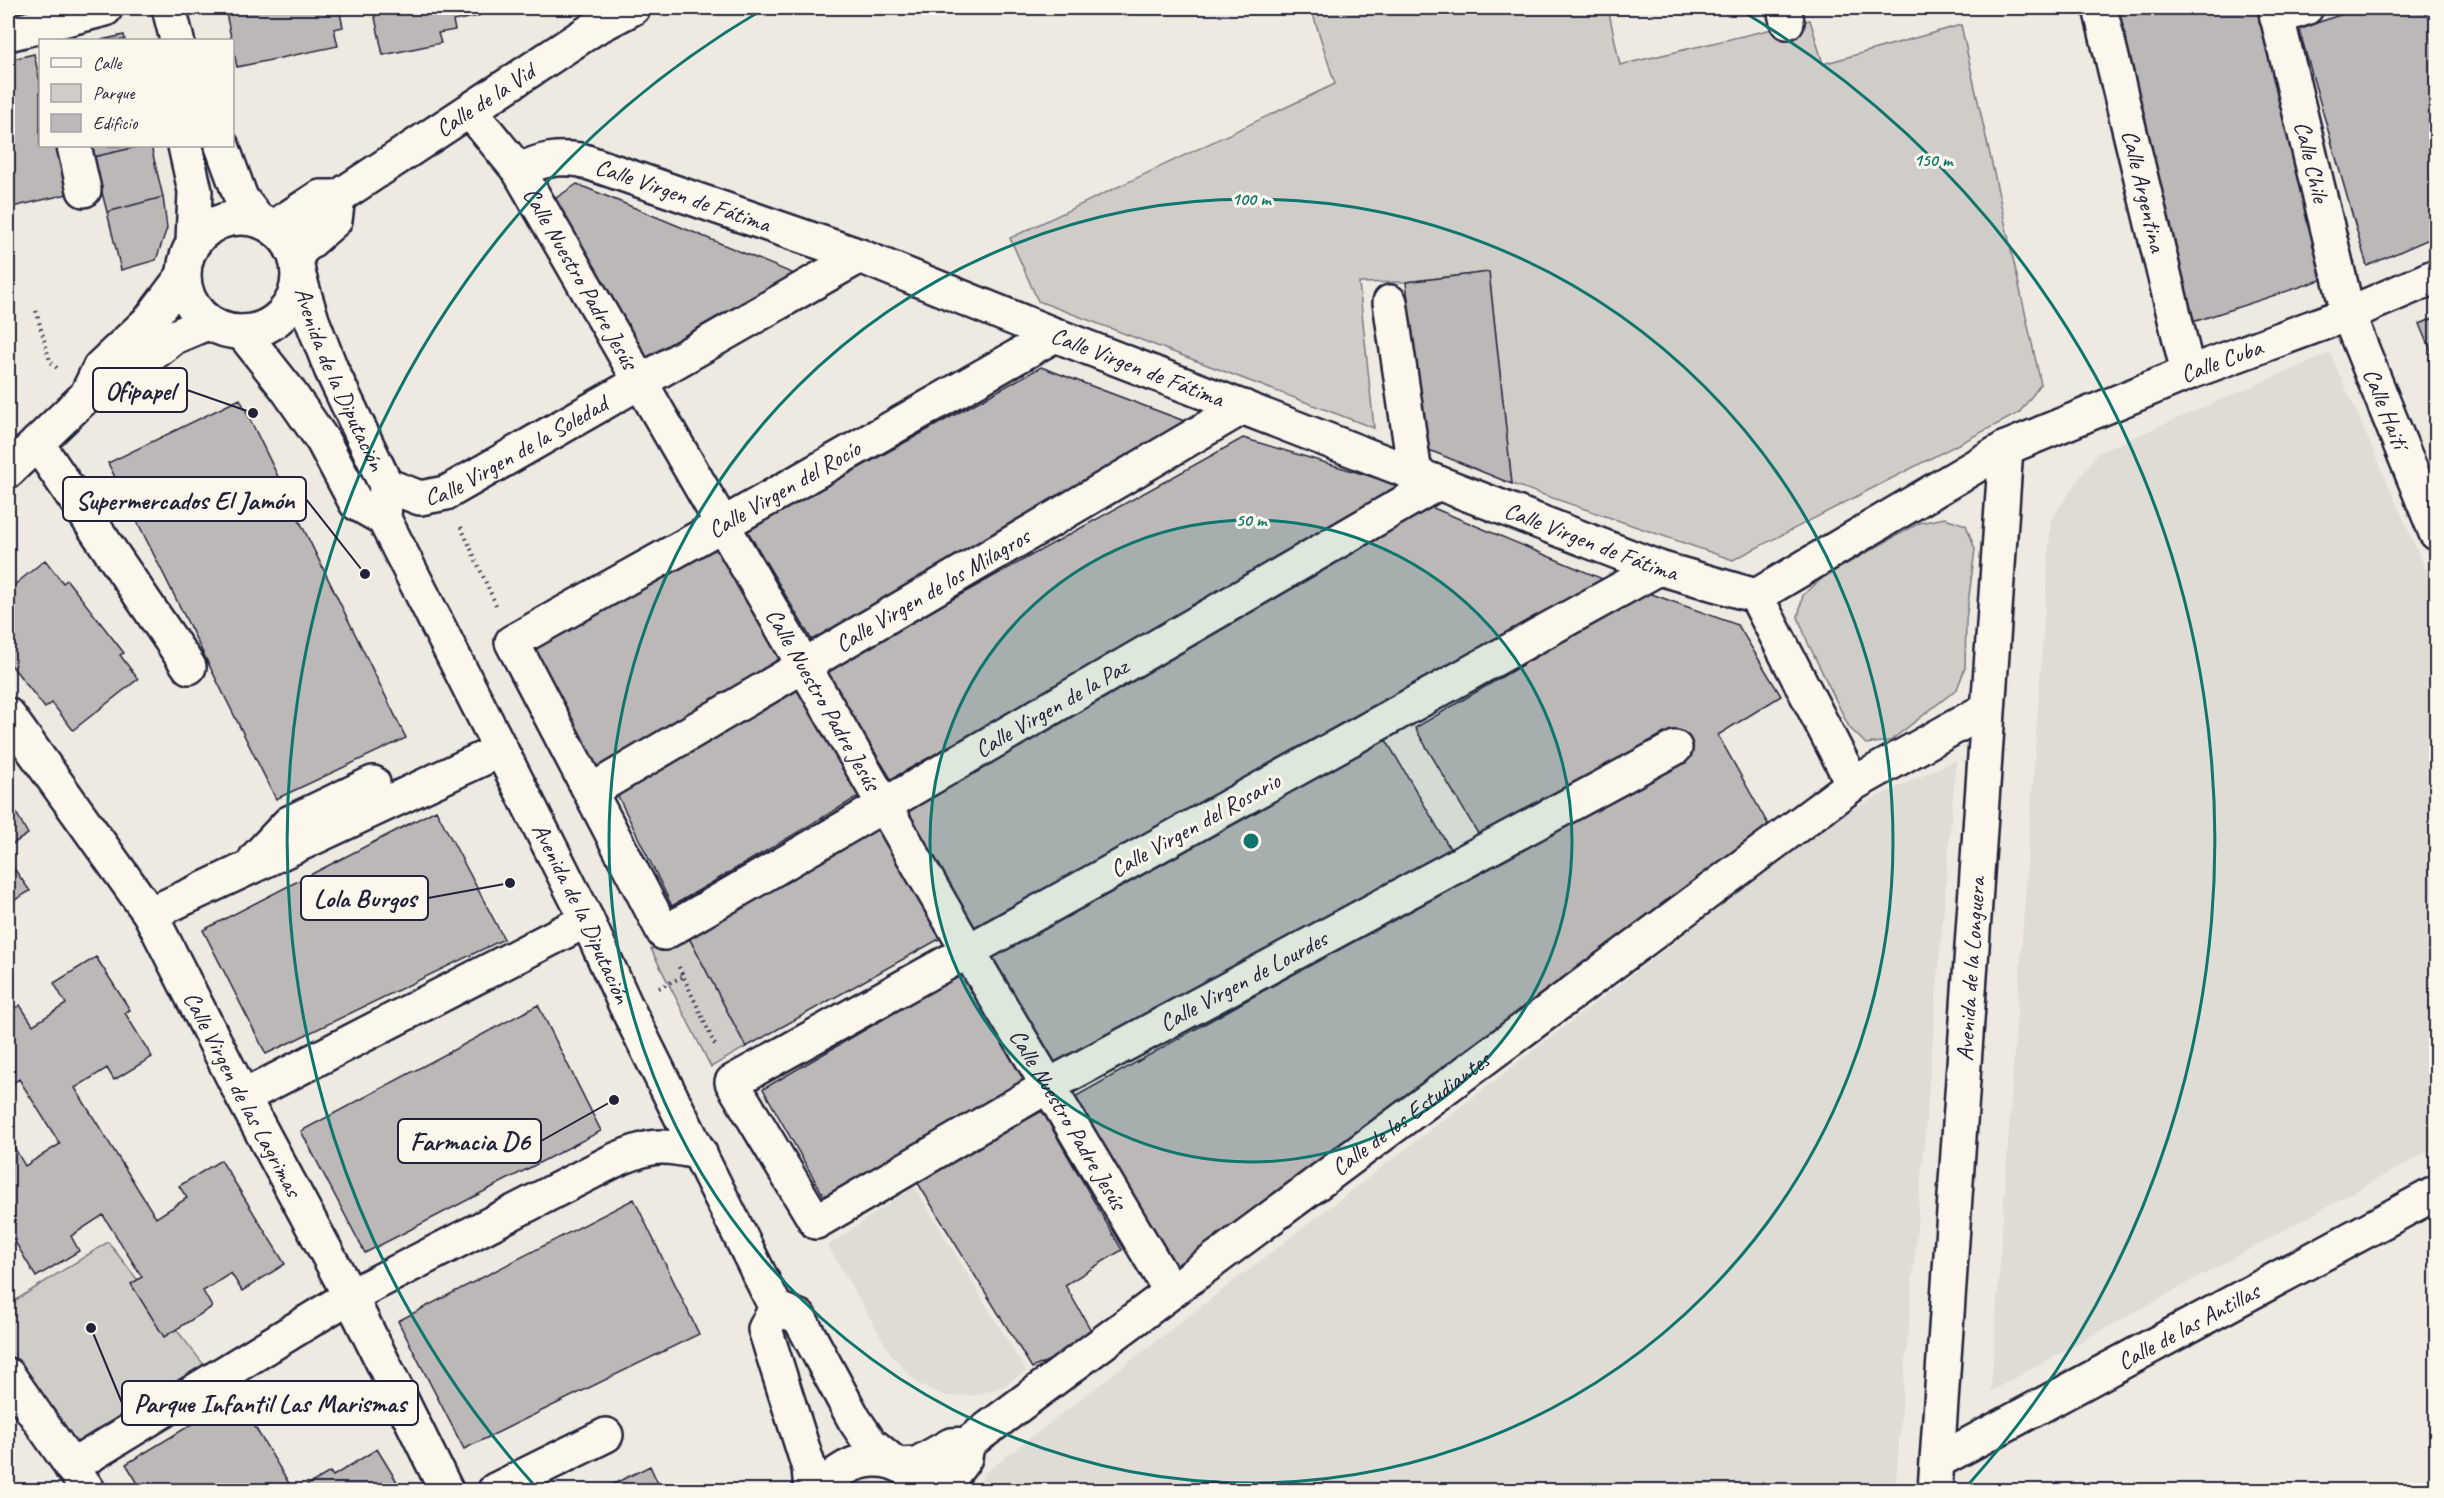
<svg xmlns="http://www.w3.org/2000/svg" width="2444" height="1498" viewBox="0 0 2444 1498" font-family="Caveat,sans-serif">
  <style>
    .built { fill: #dfdbd5 }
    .green { fill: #d0cdc9; stroke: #797882; stroke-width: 1.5 }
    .building { fill: #bcb8b8; stroke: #22223b; stroke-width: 1.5 }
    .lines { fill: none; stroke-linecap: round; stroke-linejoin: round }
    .minor-casing { stroke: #22223b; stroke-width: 38 }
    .major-casing { stroke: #22223b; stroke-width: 38 }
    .path { stroke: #22223b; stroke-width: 4; stroke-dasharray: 1.5 4.5; stroke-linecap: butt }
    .minor { stroke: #fbf7ec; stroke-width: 33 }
    .major { stroke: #fbf7ec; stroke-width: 33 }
    .ring { fill: none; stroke: #0f766e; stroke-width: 3 }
    .labels { text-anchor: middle; stroke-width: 6; stroke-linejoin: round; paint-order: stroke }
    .street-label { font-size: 24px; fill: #22223b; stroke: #fbf7ec }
    .centre { fill: #0f766e; stroke: #fbf7ec; stroke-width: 3 }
    .ring-label { font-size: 18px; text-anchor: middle; font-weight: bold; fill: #0f766e; stroke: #fbf7ec; stroke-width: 6; stroke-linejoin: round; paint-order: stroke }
    .leader { fill: none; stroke: #22223b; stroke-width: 2 }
    .callout-dot { fill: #22223b; stroke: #fbf7ec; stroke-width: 2 }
    .callout { fill: #fbf7ec; stroke: #22223b; stroke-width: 2 }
    .callout-label { font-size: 26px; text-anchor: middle; font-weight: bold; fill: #22223b }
  </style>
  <rect width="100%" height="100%" fill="#eeeae2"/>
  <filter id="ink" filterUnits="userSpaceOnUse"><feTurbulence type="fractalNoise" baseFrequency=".0167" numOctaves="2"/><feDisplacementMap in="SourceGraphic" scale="12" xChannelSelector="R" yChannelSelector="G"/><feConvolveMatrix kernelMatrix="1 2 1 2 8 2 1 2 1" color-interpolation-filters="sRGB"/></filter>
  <g filter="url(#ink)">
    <path class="built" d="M2330 353 2436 593V1147L1991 1391 2051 520 2097 453Z
      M1956 760 1895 1490H975L986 1472 1841 814Z
      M914 1186 1026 1371 1004 1386 976 1395 945 1396 917 1383 891 1354 828 1246Z"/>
    <path class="green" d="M1311 8H1608L1620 65 1810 20 1823 64 1961 25 2041 384 2019 413 1733 560 1512 484 1489 272 1406 282 1359 283 1374 428 1038 301 1010 238 1335 84Z
      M1945 518 1966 525 1975 549 1966 620 1965 668 1957 689 1890 741 1866 744 1849 727 1808 643 1798 617 1803 595 1825 576 1919 523Z
      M685 930 746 1047 711 1067 651 949Z
      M108 1242 208 1370 82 1460 8 1352V1305Z"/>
    <path class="building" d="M8 8H24L8 12Z
      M225 8H339L343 27 334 29 338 46 237 67Z
      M373 8H485L477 9 479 16 453 21 455 30 438 33 441 43 383 55Z
      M2113 8H2257L2324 279 2187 324Z
      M2360 8H2436V236L2367 266 2299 29Z
      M124 35 125 40H101Z
      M34 54 40 82V146H56L68 194 8 208V60Z
      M90 146H141L93 157Z
      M141 146H151L163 197 107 212 93 157Z
      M577 184 799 276 648 362 553 200Z
      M163 197 167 228 156 260 121 270 107 212Z
      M1489 272 1512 484 1424 448 1406 282Z
      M2436 317V362L2420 324Z
      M1041 367 1195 425 813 642 747 530Z
      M240 399 406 738 276 799 108 463Z
      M1243 438 1406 487 891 779 825 670Z
      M1431 507 1605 580 975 932 900 805Z
      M717 536 788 662 592 773 521 646Z
      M45 560 63 583 67 580 124 653 120 655 138 679 73 730 52 703 45 708 8 661V590Z
      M1646 592 1738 625 1781 696 1718 735 1769 826 1175 1274 1071 1099 1691 751 1679 730 1483 842 1415 728Z
      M795 678 861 795 672 906 612 784Z
      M1386 740 1455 857 1052 1077 984 958Z
      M8 798 28 834 8 847Z
      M436 810 504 939 266 1054 203 930Z
      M874 821 941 938 746 1047 685 930Z
      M8 860 30 891 8 904Z
      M96 957 130 1010 125 1013 152 1057 114 1080 107 1068 75 1088 156 1218 187 1198 179 1186 221 1160 285 1264 242 1291 231 1273 203 1291 212 1307 164 1337 131 1284 142 1277 103 1215 71 1236 79 1251 36 1277 8 1230V1148L13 1145 25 1166 60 1144 19 1079 12 1084 8 1077V1013L20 1005 33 1025 66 1004 54 983Z
      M963 973 1028 1082 826 1200 763 1089Z
      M538 1005 601 1131 365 1253 301 1131Z
      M1042 1111 1122 1250 1065 1285 1096 1339 1032 1368 916 1180Z
      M634 1199 699 1334 464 1449 398 1321Z
      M237 1397 293 1490H142L126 1464Z
      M377 1449 402 1490H299L330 1472 333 1476Z
      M650 1466 661 1490H601Z"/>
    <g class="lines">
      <g class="minor-casing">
        <g id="minor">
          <path d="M169 8 177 40"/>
          <path d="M1784 8 1787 22"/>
          <path id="s1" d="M2100 8 2188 373"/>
          <path id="s2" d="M2275 8 2348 314 2436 533"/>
          <path d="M2277 18 2306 8"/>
          <path d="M8 34 105 9"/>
          <path id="s3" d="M470 111 519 171 968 951 1171 1292"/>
          <path d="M74 146 84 190"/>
          <path d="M185 146 195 191 193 242"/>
          <path d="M222 146 241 198 257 219"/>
          <path id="s4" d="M519 171C541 159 557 157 581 160L860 256 1055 335 1659 568 1756 596"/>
          <path id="s5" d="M274 227 320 197H338L593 29 633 8"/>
          <path d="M295 255 335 220 338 197"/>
          <path d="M1390 302 1415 474"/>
          <path id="s6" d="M1055 335 722 525 512 642 664 933 1438 483"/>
          <path d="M86 396 110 388 174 337 207 323"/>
          <path d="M37 443 189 667"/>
          <path d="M8 471 86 396 100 367 150 320 183 276"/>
          <path id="s7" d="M386 485 420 498 446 493 860 256"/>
          <path id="s8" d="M1659 568 732 1082 816 1222 1048 1086 1675 748"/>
          <path id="s9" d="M1987 709 1853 784 1756 596 2006 448 2188 373 2348 314 2436 276"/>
          <path id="s10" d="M8 715 150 914 243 1097 350 1296 446 1490"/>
          <path id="s11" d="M591 791 1243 407"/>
          <path d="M256 858 289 823 373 783"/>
          <path d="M150 914 501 750"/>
          <path d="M243 1097 587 920"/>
          <path d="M8 1375 88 1490"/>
          <path id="s12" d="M1938 1461 2436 1193"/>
          <path id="s13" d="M899 1465 917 1464 951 1445 967 1444 1853 784"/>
          <path d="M71 1467 350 1296 613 1161C650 1145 661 1143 700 1153"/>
          <path d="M495 1490 606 1435"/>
          <path d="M941 1490 965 1458 967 1444"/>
          <path id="s14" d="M1935 1490 2006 448"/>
        </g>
      </g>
      <g class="major-casing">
        <g id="major">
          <circle cx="241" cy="275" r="57"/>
          <path id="s15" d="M298 273 312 320 331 369 386 485 384 519 587 920 625 1004 776 1308 799 1317 854 1419 870 1443 893 1462"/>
          <path d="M242 332 287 389 323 441 356 503 384 519"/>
          <path d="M776 1308 765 1329 809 1468 811 1490"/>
          <path d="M821 1490C849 1452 900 1448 927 1490"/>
        </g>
      </g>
      <path class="path" d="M36 311 50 361 57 368
        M461 527 496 605
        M679 967 716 1047
        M659 988 684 976"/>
      <use href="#minor" class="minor"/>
      <use href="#major" class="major"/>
    </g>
  </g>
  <circle cx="1251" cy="841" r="321" fill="#0f766e" fill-opacity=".12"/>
  <g class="ring">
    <circle cx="1251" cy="841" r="321"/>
    <circle cx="1251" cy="841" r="642"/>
    <path d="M535 1486A964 964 0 0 1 762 10M1740 10A964 964 0 0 1 1967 1486"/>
  </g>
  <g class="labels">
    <g class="street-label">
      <text dy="8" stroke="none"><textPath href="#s5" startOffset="249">Calle de la Vid</textPath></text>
      <text dy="8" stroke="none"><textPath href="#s2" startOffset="158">Calle Chile</textPath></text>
      <text dy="8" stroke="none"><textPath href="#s1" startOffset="188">Calle Argentina</textPath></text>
      <text dy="8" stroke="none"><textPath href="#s4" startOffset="172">Calle Virgen de Fátima</textPath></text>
      <text dy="8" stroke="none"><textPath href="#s3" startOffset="201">Calle Nuestro Padre Jesús</textPath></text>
      <text dy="8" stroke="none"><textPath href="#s9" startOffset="888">Calle Cuba</textPath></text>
      <text dy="8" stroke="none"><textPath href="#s4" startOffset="658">Calle Virgen de Fátima</textPath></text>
      <text dy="8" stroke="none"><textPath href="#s15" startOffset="114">Avenida de la Diputación</textPath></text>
      <text dy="8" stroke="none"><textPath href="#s2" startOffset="416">Calle Haití</textPath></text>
      <text dy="8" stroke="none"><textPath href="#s7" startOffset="144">Calle Virgen de la Soledad</textPath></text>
      <text transform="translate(784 489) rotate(-30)" y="8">Calle Virgen del Rocío</text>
      <text dy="8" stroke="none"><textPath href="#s4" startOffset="1144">Calle Virgen de Fátima</textPath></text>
      <text dy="8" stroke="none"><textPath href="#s11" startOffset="396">Calle Virgen de los Milagros</textPath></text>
      <text dy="8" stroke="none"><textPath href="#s3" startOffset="687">Calle Nuestro Padre Jesús</textPath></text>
      <text dy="8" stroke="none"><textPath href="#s6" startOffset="1400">Calle Virgen de la Paz</textPath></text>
      <text transform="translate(1195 825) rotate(-29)" y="8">Calle Virgen del Rosario</text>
      <text dy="8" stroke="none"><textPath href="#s15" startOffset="705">Avenida de la Diputación</textPath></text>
      <text dy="8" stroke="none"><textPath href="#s14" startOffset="522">Avenida de la Longuera</textPath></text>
      <text dy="8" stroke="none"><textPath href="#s8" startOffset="1714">Calle Virgen de Lourdes</textPath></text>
      <text dy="8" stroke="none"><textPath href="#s10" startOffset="447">Calle Virgen de las Lagrimas</textPath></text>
      <text dy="8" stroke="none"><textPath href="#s13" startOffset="626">Calle de los Estudiantes</textPath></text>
      <text dy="8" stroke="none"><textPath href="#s3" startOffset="1173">Calle Nuestro Padre Jesús</textPath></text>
      <text dy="8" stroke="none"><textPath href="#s12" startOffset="284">Calle de las Antillas</textPath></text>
    </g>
  </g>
  <circle cx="1251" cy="841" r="9" class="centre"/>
  <g class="ring-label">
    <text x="1933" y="166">150 m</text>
    <text x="1251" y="205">100 m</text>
    <text x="1251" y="526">50 m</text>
  </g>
  <path class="leader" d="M253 413L187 390M365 574L306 499M510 883L428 898M614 1100L541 1141M91 1328L122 1403"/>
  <g class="callout-dot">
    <circle cx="253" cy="413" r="6"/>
    <circle cx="365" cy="574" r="6"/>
    <circle cx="510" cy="883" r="6"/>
    <circle cx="614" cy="1100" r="6"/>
    <circle cx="91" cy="1328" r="6"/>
  </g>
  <g class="callout">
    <rect x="93" y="368" width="94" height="44" rx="6"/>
    <rect x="63" y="477" width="243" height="44" rx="6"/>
    <rect x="301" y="876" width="127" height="44" rx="6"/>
    <rect x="398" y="1119" width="143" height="44" rx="6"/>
    <rect x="122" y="1381" width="296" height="44" rx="6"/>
  </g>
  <g class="callout-label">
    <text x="140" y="399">Ofipapel</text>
    <text x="185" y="509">Supermercados El Jamón</text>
    <text x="365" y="907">Lola Burgos</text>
    <text x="470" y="1150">Farmacia D6</text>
    <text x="270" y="1412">Parque Infantil Las Marismas</text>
  </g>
  <rect width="2444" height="1498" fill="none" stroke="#fbf7ec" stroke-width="30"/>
  <rect x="15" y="15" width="2414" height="1468" fill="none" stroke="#22223b" stroke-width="2" filter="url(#ink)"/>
  <rect x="39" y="39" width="195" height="108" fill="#fbf7ec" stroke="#a4a2a5" stroke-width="1.5"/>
  <rect x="51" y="58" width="30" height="9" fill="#fbf7ec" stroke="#a4a2a5" stroke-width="1.5"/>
  <text x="93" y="69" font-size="18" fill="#22223b">Calle</text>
  <rect x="51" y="84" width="30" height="18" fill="#d0cdc9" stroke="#a4a2a5" stroke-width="1.5"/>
  <text x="93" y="99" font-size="18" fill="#22223b">Parque</text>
  <rect x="51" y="114" width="30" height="18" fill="#bcb8b8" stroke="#a4a2a5" stroke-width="1.5"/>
  <text x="93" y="129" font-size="18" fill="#22223b">Edificio</text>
</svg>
